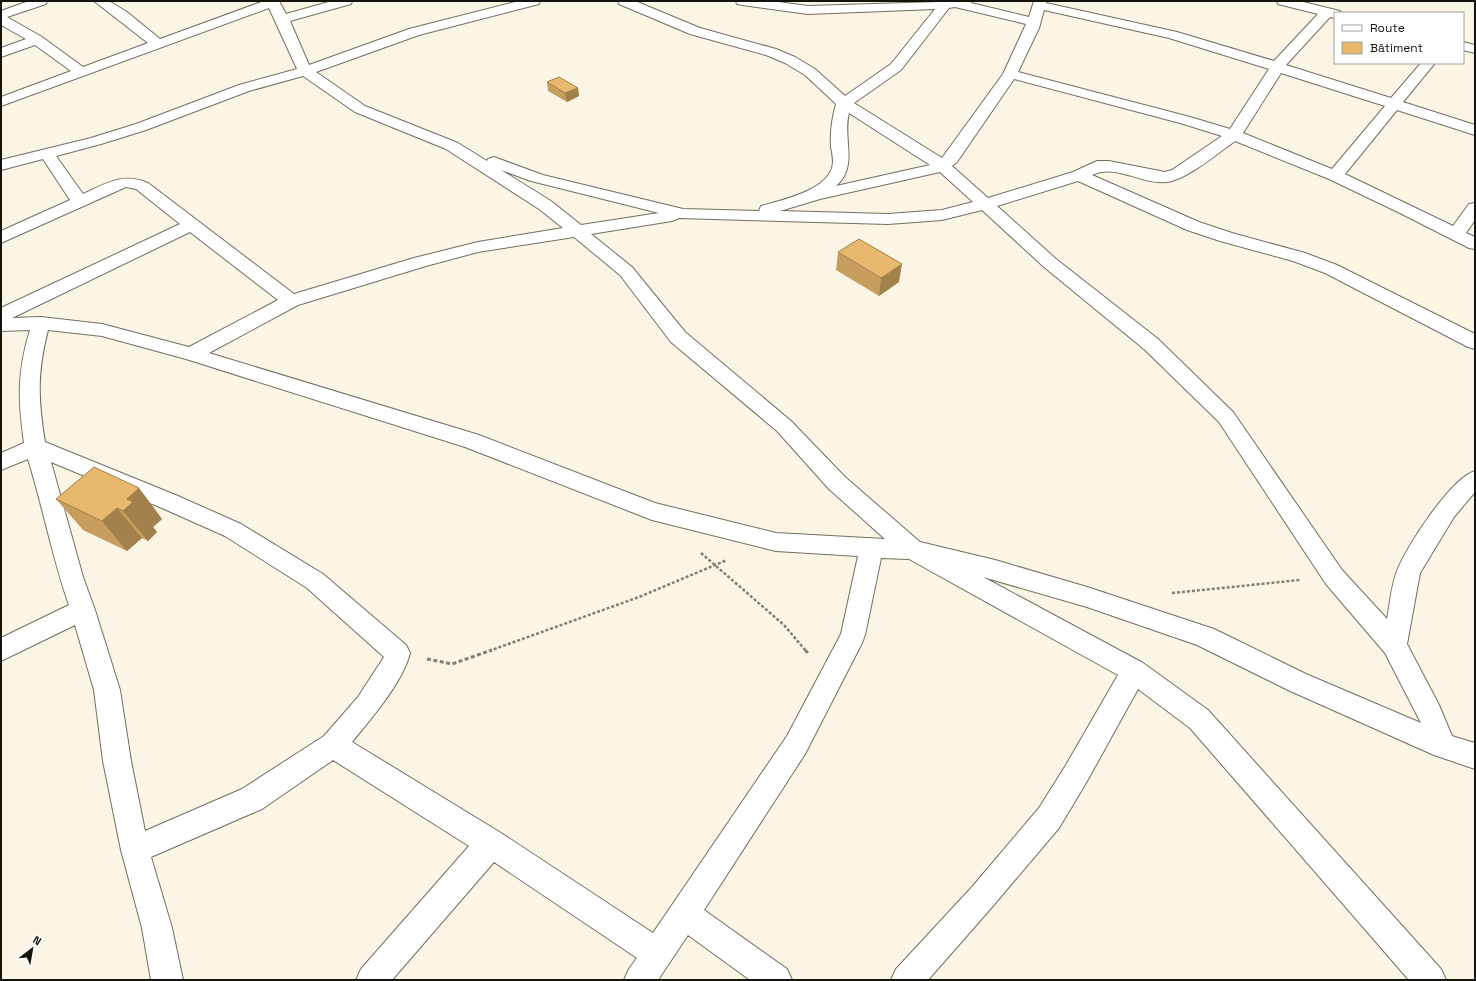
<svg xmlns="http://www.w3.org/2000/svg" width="1476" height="981" viewBox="0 0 1476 981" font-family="'Space Grotesk',sans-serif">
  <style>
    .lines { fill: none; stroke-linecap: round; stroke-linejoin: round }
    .minor-casing { stroke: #746f61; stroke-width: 2 }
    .path-far1 { stroke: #837f75; stroke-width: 2.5; stroke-dasharray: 3 2; stroke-linecap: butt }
    .path { stroke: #837f75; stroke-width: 3; stroke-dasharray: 4 2.5; stroke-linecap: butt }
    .minor { fill: #fff; fill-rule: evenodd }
    .wall { fill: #c79e5e }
    .shaded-wall { fill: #a2814c }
    .building { fill: #e7b86d; stroke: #a2814c }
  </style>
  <rect width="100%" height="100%" fill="#faf5e5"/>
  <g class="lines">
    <g class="minor-casing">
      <path id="minor" d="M29 1H47L46 4 7 17 42 37 83 67 148 43 94 1H109L127 12 160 39 264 1H279L286 14 332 1H352L351 4 290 21 309 65 409 29 519 1H540L539 4 419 35 316 72 365 106 458 143 487 161 488 159 494 157 543 175 683 209 759 211 761 206C782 200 832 190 833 162 833 157 832 152 831 147 830 132 832 118 836 104L805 75 785 63 766 55 690 34 619 4 618 1H635L700 28 776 49 795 57 815 69 845 96 891 64 935 9 808 14 742 5 737 4 736 1H771L808 6 972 1 971 3 1029 17 1034 1H1046V3L1177 32 1274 61 1318 14 1278 4 1277 1H1299L1340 11 1341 13H1335V18L1330 17 1286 65 1391 98 1421 63H1435L1403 102 1475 125V135L1397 110 1345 174 1453 226 1469 204 1475 203V220L1466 233 1475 237V249L1469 248 1400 213 1329 179 1235 141C1218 153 1188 179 1167 182 1142 185 1116 163 1092 175L1199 222 1232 233 1305 253 1337 265 1475 334V349L1468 347 1325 273 1293 261 1220 241 1187 230 1078 181 997 206 1056 259 1158 339 1233 412 1342 570 1387 619C1390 604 1391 586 1397 571 1406 547 1451 478 1475 471V492L1454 517 1420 573 1407 644 1439 705 1452 736 1475 743V769L1434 755 1288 690 1197 645 1087 607 983 577 1143 663 1208 710 1441 969 1446 980H1409L1190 728 1138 689 1086 783 1059 828 992 907 928 980H891L896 969 972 887 1039 808 1066 765 1118 675 909 559 881 558 865 635 862 643 805 754 704 910 787 969 792 980H750L688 935 658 980H624L629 969 637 958 494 862 392 980H356L361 969 469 846 333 760 262 809 151 857 172 928 183 980H151L142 928 121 850 103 761 94 690 75 625 1 661V638L69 605C52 557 43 507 28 459L1 470V453L24 443C18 400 17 372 30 330L1 331V308L180 224 136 189 126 187 1 243V231L70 200 43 159 1 170V160L91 138 136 124 239 85 297 69 269 8 1 106V97L71 71 35 45 1 57V48L26 39 1 25V11ZM955 7 1026 24 1003 74 942 158 854 103 901 70 949 8ZM1044 10 1169 38 1269 69 1230 129 1190 117 1018 72 1039 28ZM1281 73 1385 106 1332 169 1243 133ZM303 76 355 112 446 149 539 209 563 228 478 242 414 258 294 294 148 183C122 172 106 184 83 194L56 156 101 144 146 130 249 91ZM1014 79 1180 123 1222 136 1172 170 1165 172 1109 161H1097L1073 172 988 198 952 166 957 162ZM849 113 930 165 836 186C859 166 842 138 849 113ZM501 170 531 181 659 213 581 225 551 201ZM940 172 973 202 942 210 888 214 780 211 820 199ZM982 210 1044 267 1144 349 1219 422 1326 584 1385 653 1421 723 1306 674 1214 629 1087 587 995 560 920 542 845 477 791 421 685 332 632 267 591 234 672 221 679 218 888 224 942 220ZM190 232 278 300 189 347 102 324 41 317 12 318ZM574 237 620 275 671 342 777 431 829 489 885 539 776 533 655 503 479 435 209 353 298 305 426 266 478 252ZM48 330 102 336 186 359 465 447 652 520 776 551 858 556 841 634 787 736 653 933 501 833 352 742C371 719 403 682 410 653L406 645 323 574 241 524 178 496 45 442C38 399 37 373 48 330ZM51 462 162 508 225 536 307 588 384 657 358 697 324 736 242 789 145 831 131 761 120 690 95 610 83 577Z
        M1463 42 1475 45V53L1463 50Z"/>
    </g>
    <path class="path-far1" d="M701 553 784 625 806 651
      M1172 593 1300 580
      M489 651 639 597 727 560"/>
    <path class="path" d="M805 650 808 653
      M427 659 452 664 492 650"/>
    <use href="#minor" class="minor"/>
  </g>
  <path class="wall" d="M547 82 578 88 579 96 567 102 548 91Z
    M838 252 899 282 879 296 836 270Z
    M139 488 162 519 153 527 157 532 148 541 142 538 127 551 83 530 56 499Z"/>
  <path class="shaded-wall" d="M578 88 579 96 567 102 565 93Z
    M902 264 899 282 879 296 881 278Z
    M139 488 162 519 153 527 157 532 148 541 123 511 127 499Z
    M117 508 142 538 127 551 102 521Z"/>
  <path class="building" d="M559 77 578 88 565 93 547 82Z
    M859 239 902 264 881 278 838 252Z
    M94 467 139 488 127 499 133 502 123 511 117 508 102 521 56 499Z"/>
  <rect width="1476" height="981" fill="none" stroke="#15130e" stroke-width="4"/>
  <rect x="1334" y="12" width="130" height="52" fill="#ffffff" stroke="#a1a19f"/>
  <rect x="1342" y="25" width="20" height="6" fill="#ffffff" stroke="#a1a19f"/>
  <text x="1370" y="32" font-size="12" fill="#15130e">Route</text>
  <rect x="1342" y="42" width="20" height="12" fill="#e7b86d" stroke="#a1a19f"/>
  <text x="1370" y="52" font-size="12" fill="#15130e">Bâtiment</text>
  <g transform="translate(32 949) rotate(31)" stroke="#ffffff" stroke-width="3" paint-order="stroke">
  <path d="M0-3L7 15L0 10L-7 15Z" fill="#15130e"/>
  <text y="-6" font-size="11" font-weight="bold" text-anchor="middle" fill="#15130e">N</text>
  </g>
</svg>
